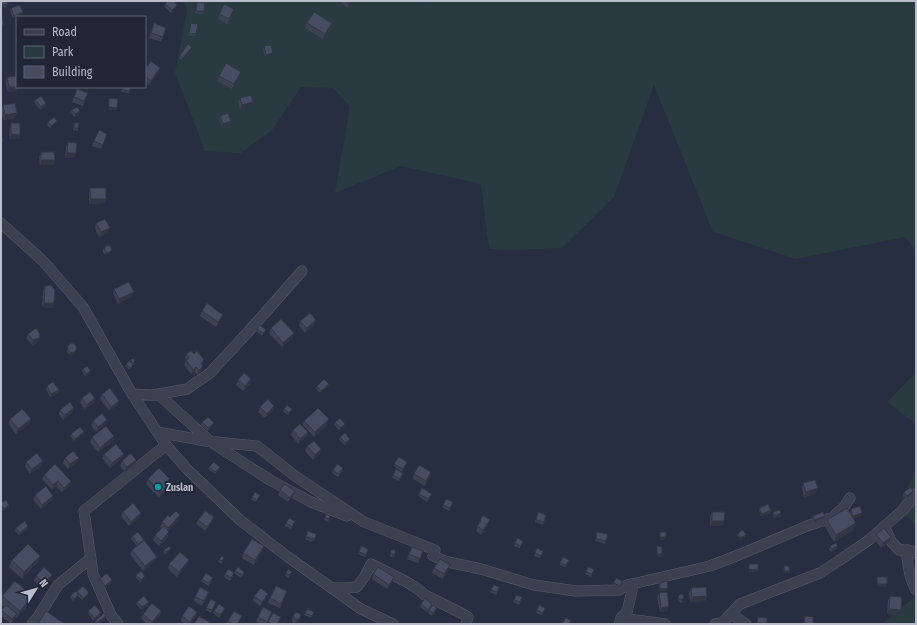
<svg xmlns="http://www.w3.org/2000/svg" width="917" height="625" viewBox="0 0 917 625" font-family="'Fira Sans Condensed',sans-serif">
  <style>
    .green { fill: #293b41 }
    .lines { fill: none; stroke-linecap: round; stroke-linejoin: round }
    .minor-casing { stroke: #565c6b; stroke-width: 11 }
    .minor { stroke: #3b4150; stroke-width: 10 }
    .wall { fill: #3c4254 }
    .shaded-wall { fill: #313645 }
    .building { fill: #464d62; stroke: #313645 }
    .culture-dot { fill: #0f9aa8; stroke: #202636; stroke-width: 1.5 }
    .labels { text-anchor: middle; stroke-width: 4; stroke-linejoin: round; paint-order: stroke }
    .poi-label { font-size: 10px; font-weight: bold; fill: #b8bccb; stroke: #202636; text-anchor: start }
  </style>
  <rect width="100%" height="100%" fill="#272e41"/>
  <path class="green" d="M184 1H916V251L905 237 796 259 713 232 654 85 614 197 562 248 513 250 489 249 481 184 401 166 335 193 350 106 333 88 301 87 272 130 241 153 205 151 175 73 187 11Z
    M916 372V424L887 402Z
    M916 470V524L896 510Z
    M916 596V624H882Z"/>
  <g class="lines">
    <g class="minor-casing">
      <path id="minor" d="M1 223 43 261 83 307 132 394 166 445 187 469 240 520 288 557 361 609 393 624
        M132 394 153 395 187 389 210 373 248 332 302 271
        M158 394 211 442 228 453 270 480 311 502 347 516
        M157 432 206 441 257 446 295 476 364 522 435 550 433 556 448 562 481 569 534 585 576 591 619 590 627 585 632 584V591L627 612 621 618
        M885 528 891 541 899 550H909L916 553
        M906 550C908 564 909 578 916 590
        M632 584 710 566 741 554 807 526 822 521 833 517 844 507 850 498
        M332 588H347L357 587 365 576 371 564 405 581 415 587 425 595 461 613 468 617 466 624
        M731 614 746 624
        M620 622 621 618 665 624
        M32 624 38 617 58 585 91 558
        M118 624 111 615 93 574 84 511 166 445
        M715 624 722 623 740 604 820 573 837 562 869 540 903 510 916 494"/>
    </g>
    <use href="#minor" class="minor"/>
  </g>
  <path class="wall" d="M8 1 6 8 1 6V3Z
    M339 1H354L348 8Z
    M197 2 204 12 203 14 195 13Z
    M165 4 176 7 171 13 164 6Z
    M11 8 22 14 13 18 10 11Z
    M234 9 227 24 218 19 219 14Z
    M154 23 166 28 161 42 149 38Z
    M191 23 196 34 195 36 188 35Z
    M307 23H332L330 28 323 39 305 28Z
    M264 46 272 55 265 57 263 49Z
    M192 47 191 49 182 60 179 57 180 55Z
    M160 68 158 73 149 85 145 82V69Z
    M219 76H239L232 89 217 81Z
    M7 77 17 87H18L17 91 7 92 6 82Z
    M122 87H130L129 93 121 92Z
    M77 89 88 93 83 106 72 102Z
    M240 98 253 102 251 107 240 110 238 102Z
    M35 100 46 103V106L40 110 34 102Z
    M3 105 15 118 3 120 1 109Z
    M72 110 79 114 74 117 71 112Z
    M220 116 231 121 230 124 222 126 219 118Z
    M48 122 56 123 50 128 47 125Z
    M11 123 20 135 19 139H9L10 127Z
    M74 123 78 128V131L73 130Z
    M99 130 107 134 101 149 92 146Z
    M68 142 74 158H65L66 147Z
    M41 152 55 160 53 165H40L39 157Z
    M90 188 105 203 89 204V193Z
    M96 223 108 233 99 237 95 228Z
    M104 248 111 250 109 254H105L103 253V250Z
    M45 286 54 303 53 308 42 307 43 291Z
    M114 289 133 296 118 304 113 294Z
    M202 311 221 319 216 327 200 316Z
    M300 321 314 325 305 333 299 326Z
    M271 328 294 333 292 338 282 347 269 333Z
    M257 329 265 332 262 336 256 331Z
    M28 334 37 343 32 345 26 338Z
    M67 347 76 349V352L72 355 69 354 67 352Z
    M186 354H194L204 360 202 365 203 366 201 371 197 375 195 372 191 374 184 365 186 360 185 359Z
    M130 360 135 364 133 365 132 367 129 370 125 366 126 364Z
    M83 369 90 373 85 376 82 371Z
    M238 380 250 384 243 391 236 385Z
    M329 384 328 386 320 393 316 388 317 386Z
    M47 386 59 390 58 393 50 397 46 389Z
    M102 394 117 406 109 411 100 399Z
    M82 398H95L93 403 85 409 80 403Z
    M274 406 273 411 265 418 258 412 260 407Z
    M74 408 73 412 63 420 59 414 60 410Z
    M284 409 291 411 288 415 283 411Z
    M10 419H31L29 424 16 434 9 424Z
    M93 421 105 424 96 432 91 425Z
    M304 421 327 424 314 437 303 425Z
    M202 422 213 425 208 431 201 425Z
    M335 422 344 426 339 430 334 425Z
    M293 430 308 432 306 437 298 444 291 435Z
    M84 432 83 434 74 441 70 436 71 434Z
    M92 437 113 441 98 452 90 442Z
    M340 437 350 439 349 442 344 445 339 439Z
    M307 446 320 454 313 460 305 451Z
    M104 454H124L122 458 110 468 102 458Z
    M65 458H79L77 462 68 469 63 463Z
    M136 460 135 464 125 472 120 466 122 461Z
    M26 462 41 466 30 474 25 467Z
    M407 462 402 472 394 466V464Z
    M209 467H220L219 469 215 474 208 469Z
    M343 468 342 471 338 477 332 473 333 470Z
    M403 473 399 481 392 478 393 475Z
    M414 474 430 477 425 486 413 479Z
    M44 475 71 481 69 486 62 492 56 486 52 490 42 479Z
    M148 479H170L169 481V488L159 498 146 484Z
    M803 483 816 493 804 497 802 488Z
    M280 490 295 491 293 496 288 502 278 495Z
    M913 491 912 493 906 498 903 495 904 492Z
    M419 494H432L427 502 418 496Z
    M35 495 53 496 52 500 41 509 33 500Z
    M260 495 256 502 251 499 252 497Z
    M453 502 449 511 442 507 443 505Z
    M1 503 9 505V507L3 511 1 508Z
    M759 508 770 513 761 516 759 510Z
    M851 509 861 516 853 518 854 530 834 542 825 527 827 520 850 512Z
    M123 512 141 513 139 518 129 526 121 516Z
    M538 512 546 515 543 525 535 522Z
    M712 512 724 521 723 526H710V517Z
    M773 512 781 513V516L774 518 773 514Z
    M326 514 330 516 328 522 324 520Z
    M813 516H825L824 518 814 522 812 518Z
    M170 517 179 520 168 531V537L159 546 153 540 155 535 162 528 160 527 162 522Z
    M198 520 212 522 205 531 196 524Z
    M480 520 488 525 481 535 476 531Z
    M295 521 291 529 285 526 286 523Z
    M16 528 28 529 19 535 15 531Z
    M308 531 316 534 314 541 312 540 311 542 305 539Z
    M597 532 606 541 605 544 595 541Z
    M738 533 745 537 740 540 737 535Z
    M876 534 889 542 881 548 874 539Z
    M132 536 157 557 155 561 143 571 130 554 132 550 137 546 131 539Z
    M517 538 523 541 520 548 514 546Z
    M264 546 262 551 254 565 242 558 243 553Z
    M361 546 368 549 365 557 358 554Z
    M830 546 837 548 831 552 829 549Z
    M412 547 423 551 418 563 407 559Z
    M537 548 543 551 540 558 534 556Z
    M164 550 170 551 165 555 163 552Z
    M391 552 395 556 394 557H392L390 556Z
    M40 556 37 563 22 579 9 567 12 560Z
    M563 557 569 560 566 567 560 565Z
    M219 559 223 561 221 564 218 562Z
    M189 560 187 565 177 577 168 569 169 564Z
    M450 565 448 570 443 579 432 573 434 568Z
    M588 567 594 569 591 577 585 574Z
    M235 571 244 572V574L241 578 234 573Z
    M292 572 288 578 285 575 286 573Z
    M225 574 233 576 230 581 224 577Z
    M373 574 392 582 387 589 372 579Z
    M136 575 144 578 140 582 136 577Z
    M36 576 50 579 42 588 34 581Z
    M616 578 622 581 619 588 613 585Z
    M100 579 112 580 111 583 105 588 99 581Z
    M202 579 212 580 208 586 201 581Z
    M660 583 667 590 660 591 659 585Z
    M494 585 499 587 496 595 490 592Z
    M691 588 707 596 705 601 690 602 689 593Z
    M77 591 89 593 88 595 82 600 78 596 77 598 73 601 70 597 71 595 77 593Z
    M287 591 280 608 268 603 270 598Z
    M659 593 669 606 667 611 660 612 657 598Z
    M516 595 522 597 519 605 513 602Z
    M2 596 30 603 17 618 16 617 11 624 1 616V611L4 607 1 604V598Z
    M254 596 266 598 260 606 253 601Z
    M679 596 683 602 681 603 679 602 678 600Z
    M890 596 901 610 899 615 887 614 888 600Z
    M195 597H207L202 606 194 601Z
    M137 602 148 605 141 610 136 604Z
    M216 602 211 613 206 610V608Z
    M421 604H432V607L427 612 420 607Z
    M539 605 545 608 542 615 536 613Z
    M225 608 224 610 219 618 213 613 214 611Z
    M429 610H436L432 616 428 613Z
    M88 611 100 615 93 621 88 613Z
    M161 611 160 615 152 624H147L141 618 143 614Z
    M197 612 196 617 190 624H185L181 621 182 616Z
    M314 612 311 618 304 615 305 613Z
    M293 615 299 620 298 624H295L293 623 292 619Z
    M242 616 238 624H227L228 621Z
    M258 617H270L266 624H260L256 621Z
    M105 618 98 624H97L95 622 96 620Z"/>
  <path class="shaded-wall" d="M351 1H354L348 8 349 4Z
    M425 1H429L423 4Z
    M177 5 176 7 171 13 172 10Z
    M23 12 22 14 13 18 14 16Z
    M332 23 330 28 323 39 325 34Z
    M1 25H4L2 30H1Z
    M192 47 191 49 182 60 183 58Z
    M273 53 272 55 265 57 266 55Z
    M160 68 158 73 149 85 151 81Z
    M241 72 239 76 232 89 234 84Z
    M9 87H18L17 91 7 92Z
    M253 102 251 107 240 110 242 105Z
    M46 103V106L40 110 41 107Z
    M109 107 117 108 116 110H108Z
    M80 111 79 114 74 117 75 114Z
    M17 113 15 118 3 120 5 115Z
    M57 121 56 123 50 128 51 126Z
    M231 121 230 124 222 126 223 124Z
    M11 134 20 135 19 139H9Z
    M67 153H76L74 158H65Z
    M41 160H55L53 165H40Z
    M90 199H106L105 203 89 204Z
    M110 228 108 233 99 237 101 232Z
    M111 250 109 254H105L106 252Z
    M134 292 133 296 118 304 119 299Z
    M44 303H54L53 308 42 307Z
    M223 315 221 319 216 327 218 322Z
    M316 320 314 325 305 333 307 328Z
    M294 333 292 338 282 347 283 343Z
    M40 334 37 343 32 345 33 340Z
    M76 349V352L72 355 69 354 70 352Z
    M135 361 132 367 129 370 130 368Z
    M203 366 201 371 197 375 199 370Z
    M196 367 195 372 191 374 193 370Z
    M91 371 90 373 85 376 86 374Z
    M251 379 250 384 243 391 245 386Z
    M329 384 328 386 320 393 321 391Z
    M59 390 58 393 50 397 51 394Z
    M95 398 93 403 85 409 87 405Z
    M119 401 117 406 109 411 111 407Z
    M274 406 273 411 265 418 267 414Z
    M74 408 73 412 63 420 65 415Z
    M31 419 29 424 16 434 18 429Z
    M329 419 327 424 314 437 315 432Z
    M107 420 105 424 96 432 98 427Z
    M214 423 213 425 208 431V428Z
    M345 424 344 426 339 430 340 428Z
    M84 432 83 434 74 441 75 439Z
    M308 432 306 437 298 444 300 439Z
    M114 436 113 441 98 452 100 448Z
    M350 439 349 442 344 445 345 443Z
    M321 449 320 454 313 460 315 455Z
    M124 454 122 458 110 468 112 463Z
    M79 458 77 462 68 469 70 464Z
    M136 460 135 464 125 472 127 467Z
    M43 461 41 466 30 474 32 469Z
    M431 472 430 477 425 486 426 481Z
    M58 481 56 486 52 490 53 485Z
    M71 481 69 486 62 492 64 488Z
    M171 483 169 488 159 498 161 493Z
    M818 488 816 493 804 497 806 492Z
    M295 491 293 496 288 502 290 498Z
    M913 491 912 493 906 498 907 496Z
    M53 496 52 500 41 509 42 505Z
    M9 505V507L3 511 4 509Z
    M771 510 770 513 761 516 762 514Z
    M141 513 139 518 129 526 131 522Z
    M781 513V516L774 518 775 516Z
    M862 513 861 516 852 519 853 516Z
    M180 515 179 520 166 533 168 528Z
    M825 516 824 518 814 522 815 520Z
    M214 517 212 522 205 531 207 527Z
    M490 520 488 525 481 535 483 530Z
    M712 521H724L723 526H710Z
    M856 523 854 530 834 542 836 535Z
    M28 526V529L19 535 20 533Z
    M169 532 168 537 159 546 161 541Z
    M746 535 745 537 740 540V538Z
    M660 537H666L665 540H660Z
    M891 537 889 542 881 548 883 543Z
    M264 546 262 551 254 565 255 560Z
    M838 546 837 548 831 552 832 549Z
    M171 549 170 551 165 555 166 552Z
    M396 553 394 557H392L393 555Z
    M657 554H662L661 557 656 556Z
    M40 556 37 563 22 579 24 572Z
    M157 557 155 561 143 571 145 566Z
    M189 560 187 565 177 577 179 572Z
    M450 565 448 570 443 579 444 574Z
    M749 569 758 570 757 572H749Z
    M784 571H790L789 573H783Z
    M52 575 50 579 42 588 44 583Z
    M145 576 144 578 140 582 141 580Z
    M394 577 392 582 387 589 389 585Z
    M112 580 111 583 105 588V586Z
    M877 584H887L886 587 876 586Z
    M668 588 667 590 660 591V589Z
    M89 593 88 595 82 600 83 598Z
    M78 595 77 598 73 601 74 599Z
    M33 596 30 603 17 618 20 611Z
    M707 596 705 601 690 602 692 597Z
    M149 602 148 605 141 610 142 607Z
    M669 606 667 611 660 612 661 608Z
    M889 609 901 610 899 615 887 614Z
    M161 611 160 615 152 624H151L152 622Z
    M197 612 196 617 190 624V622Z
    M101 613 100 615 93 621 94 618Z
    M17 614 15 618 11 624 12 619Z
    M106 616 105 618 98 624V622Z
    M301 616 298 624H295L297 619Z
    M757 623H767L766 624H757Z"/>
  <path class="building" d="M2 1H8L7 5 1 4Z
    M168 1H174L177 5 172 10 165 4Z
    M346 1H351L349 4Z
    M197 2 205 3 204 12 196 11Z
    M224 4 234 9 229 19 219 14Z
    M20 5 23 12 14 16 11 8Z
    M1 12 4 25H1Z
    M314 12 332 23 325 34 307 23Z
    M154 23 166 28 163 37 151 33Z
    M191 23 198 24 196 34 189 33Z
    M188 44 192 47 183 58 180 55Z
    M271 45 273 53 266 55 264 46Z
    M151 61 160 68 151 81 145 76V69Z
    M226 63 241 72 234 84 219 76Z
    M17 76V87H9L7 77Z
    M123 87H130V91L122 90Z
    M77 89 88 93 84 101 74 97Z
    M251 95 253 102 242 105 240 98Z
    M41 96 46 103 41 107 35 100Z
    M109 98 118 99 117 108 109 107Z
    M15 103 17 113 5 115 3 105Z
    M77 107 80 111 75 114 72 110Z
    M228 113 231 121 223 124 220 116Z
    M54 117 57 121 51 126 48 122Z
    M11 123H20V135L11 134Z
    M74 123H79L78 128H74Z
    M99 130 107 134 103 145 94 141Z
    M1 132 3 141H1Z
    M68 142 77 143 76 153H67Z
    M41 152H54L55 160H41Z
    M90 188H106V199H90Z
    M105 219 110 228 101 232 96 223Z
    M104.5 249a3.5 3.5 0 1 1 7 0a3.5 3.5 0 1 1-7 0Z
    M129 282 134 292 119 299 114 289Z
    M51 285 55 290 54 303H44L45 286Z
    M207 303 223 315 218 322 202 311Z
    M310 313 316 320 307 328 300 321Z
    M281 319 294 333 283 343 271 328Z
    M260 325 266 330 263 333 257 329Z
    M36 328 40 334 39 338 33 340 28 334Z
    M67.5 348a4.5 4.5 0 1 1 9 0a4.5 4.5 0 1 1-9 0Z
    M191 351 194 354 197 351 204 360 201 363 203 366 199 370 196 367 193 370 186 360 189 358 186 354Z
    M133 358 135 361 133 363 130 360Z
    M130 361 133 365 130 368 126 364Z
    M87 366 91 371 86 374 83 369Z
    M244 373 251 379 245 386 238 380Z
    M324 379 329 384 321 391 317 386Z
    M52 382 54 383 59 390 51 394 47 386Z
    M110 388 119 401 111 407 102 394Z
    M90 392 95 398 87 405 82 398Z
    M268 399 274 406 267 414 260 407Z
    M70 402 74 408 65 415 60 410Z
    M287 405 292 409 289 413 284 409Z
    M318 408 329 419 315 432 304 421Z
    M22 409 26 413 31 419 18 429 10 419Z
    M102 413 107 420 98 427 93 421Z
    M208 417 214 423 208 428 202 422Z
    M340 418 345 424 340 428 335 422Z
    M300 424 308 432 300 439 293 430Z
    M106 426 114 436 100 448 92 437Z
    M80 427 84 432 75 439 71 434Z
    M345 433 350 439 345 443 340 437Z
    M314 441 321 449 315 455 307 446Z
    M116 444 124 454 112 463 104 454Z
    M73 451 79 458 70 464 65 458Z
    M37 453 43 461 32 469 26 462Z
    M131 453 136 460 127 467 122 461Z
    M399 457 407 462 403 469 394 464Z
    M214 462 220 467 215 472 209 467Z
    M55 464 71 481 64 488 58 481 53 485 44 475Z
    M337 464 343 468 338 474 333 470Z
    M419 465 431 472 426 481 414 474Z
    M159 468 170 479 168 480 171 483 161 493 148 479Z
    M396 469 403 473 400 479 393 475Z
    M815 480 818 488 806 492 803 483Z
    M284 484 295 491 290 498 280 490Z
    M46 486 53 496 42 505 35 495Z
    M911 487 913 491 907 496 904 492Z
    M422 488 432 494 428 499 419 494Z
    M255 492 260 495 257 500 252 497Z
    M446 499 453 502 450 508 443 505Z
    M6 500 9 505 4 509 1 505V503Z
    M133 503 141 513 131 522 123 512Z
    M768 504 771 510 762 514 759 508Z
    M860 506 862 513 853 516 851 509Z
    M847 508 856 523 836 535 827 520Z
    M780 510 781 513 775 516 773 512Z
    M176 511 180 515 168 528 162 522 168 515 170 517Z
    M205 511 214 517 207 527 198 520Z
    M538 512 546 515 544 522 536 520Z
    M712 512H725L724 521H712Z
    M823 512 825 516 815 520 813 516Z
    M326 514 330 516 329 519 325 518Z
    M483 515 490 520 483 530 477 526 481 521 480 520Z
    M289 518 295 521 292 527 286 523Z
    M25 521 28 526 20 533 16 528Z
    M164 526 169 532 161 541 155 535Z
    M884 528 891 537 883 543 876 534Z
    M743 530 746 535 740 538 738 533Z
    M308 531 316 534 315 539 313 538 312 539 306 537Z
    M138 532 144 540 138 544 132 536Z
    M597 532 608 534 606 541 596 539Z
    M660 532H666V537H660Z
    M517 538 523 541 521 546 515 543Z
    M252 539 264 546 255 560 243 553Z
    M144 540 157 557 145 566 132 550Z
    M836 543 838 546 832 549 830 546Z
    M28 544 40 556 24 572 12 560Z
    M169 546 171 549 166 552 164 550Z
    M361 546 368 549 366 555 359 552Z
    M657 546 662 547V554H657Z
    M412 547 423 551 420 559 409 554Z
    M537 548 543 551 541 556 535 553Z
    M390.5 552a2.5 2.5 0 1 1 5 0a2.5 2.5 0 1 1-5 0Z
    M180 552 189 560 179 572 169 564Z
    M222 556 224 559 221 561 219 559Z
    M563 557 569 560 566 565 560 563Z
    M440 559 450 565 444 574 434 568Z
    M749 564H758V570L749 569Z
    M784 566H789L790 571H784Z
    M44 567 52 575 44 583 36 576Z
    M238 567 244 572 242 575 235 571Z
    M378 567 394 577 389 585 373 574Z
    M588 567 594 569 592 574 586 572Z
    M228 569 234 573 231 578 225 574Z
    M288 569 292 572 289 575 286 573Z
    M141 571 145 576 141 580 136 575Z
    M107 573 112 580 105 586 100 579Z
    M206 573 213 578 208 583 202 579Z
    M877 577H887V584H877Z
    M616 578 622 581 620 586 614 583Z
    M15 581 33 596 20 611 2 596Z
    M667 581 668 588 660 589V583Z
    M494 585 499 587 497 592 491 590Z
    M83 586 89 593 83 598 77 591Z
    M276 586 287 591 281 604 270 598Z
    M200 587 209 592 204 601 195 597Z
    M706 587 707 596 692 597 691 588Z
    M261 588 268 594 262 602 254 596Z
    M76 591 78 595 74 599 71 595Z
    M667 592 669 606 661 608 659 593Z
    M678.5 597a2.5 2.5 0 1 1 5 0a2.5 2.5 0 1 1-5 0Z
    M516 595 522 597 520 602 514 600Z
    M144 596 149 602 142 607 137 602Z
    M890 596 902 597 901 610 889 609Z
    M425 598 432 604 428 610 421 604Z
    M211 599 216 602 212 610 206 608Z
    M152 603 161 611 152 622 143 614Z
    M219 604 225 608 220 615 214 611Z
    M6 605 17 614 12 619 1 610Z
    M95 605 101 613 94 618 88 611Z
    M433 605 437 608 433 613 429 610Z
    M539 605 545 608 543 613 537 610Z
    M189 606 197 612 190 622 182 616Z
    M263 607 272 612 267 622 258 617Z
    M307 609 314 612 312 616 305 613Z
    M46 611 65 624H38Z
    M234 611 242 616 237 624H234L228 621Z
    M293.5 616a3.5 3.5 0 1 1 7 0a3.5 3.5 0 1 1-7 0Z
    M104 613 106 616 98 622 96 620Z
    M273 613 281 617 277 624H272L268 622Z
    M199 616 209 622 208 624H194Z
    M805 616 813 617V624L804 623Z
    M758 617 767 618V623H757Z
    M565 618 571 620 569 624H565L563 623Z"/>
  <circle class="culture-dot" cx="158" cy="487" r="4"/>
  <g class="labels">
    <g class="poi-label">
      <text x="166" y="491">Zuslan</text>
    </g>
  </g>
  <rect width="917" height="625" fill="none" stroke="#b8bccb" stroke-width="4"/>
  <rect x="16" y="16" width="130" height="72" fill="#202636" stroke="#5d6272"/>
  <rect x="24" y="29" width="20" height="6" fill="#3b4150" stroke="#5d6272"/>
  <text x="52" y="36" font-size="12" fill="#b8bccb">Road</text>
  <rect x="24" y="46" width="20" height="12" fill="#293b41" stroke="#5d6272"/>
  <text x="52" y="56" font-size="12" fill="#b8bccb">Park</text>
  <rect x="24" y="66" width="20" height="12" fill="#464d62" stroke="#5d6272"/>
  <text x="52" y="76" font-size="12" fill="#b8bccb">Building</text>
  <g transform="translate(36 589) rotate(53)" stroke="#202636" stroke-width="3" paint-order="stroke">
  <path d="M0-3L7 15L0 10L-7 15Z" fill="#b8bccb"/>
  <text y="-6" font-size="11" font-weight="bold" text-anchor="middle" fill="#b8bccb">N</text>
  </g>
</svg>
